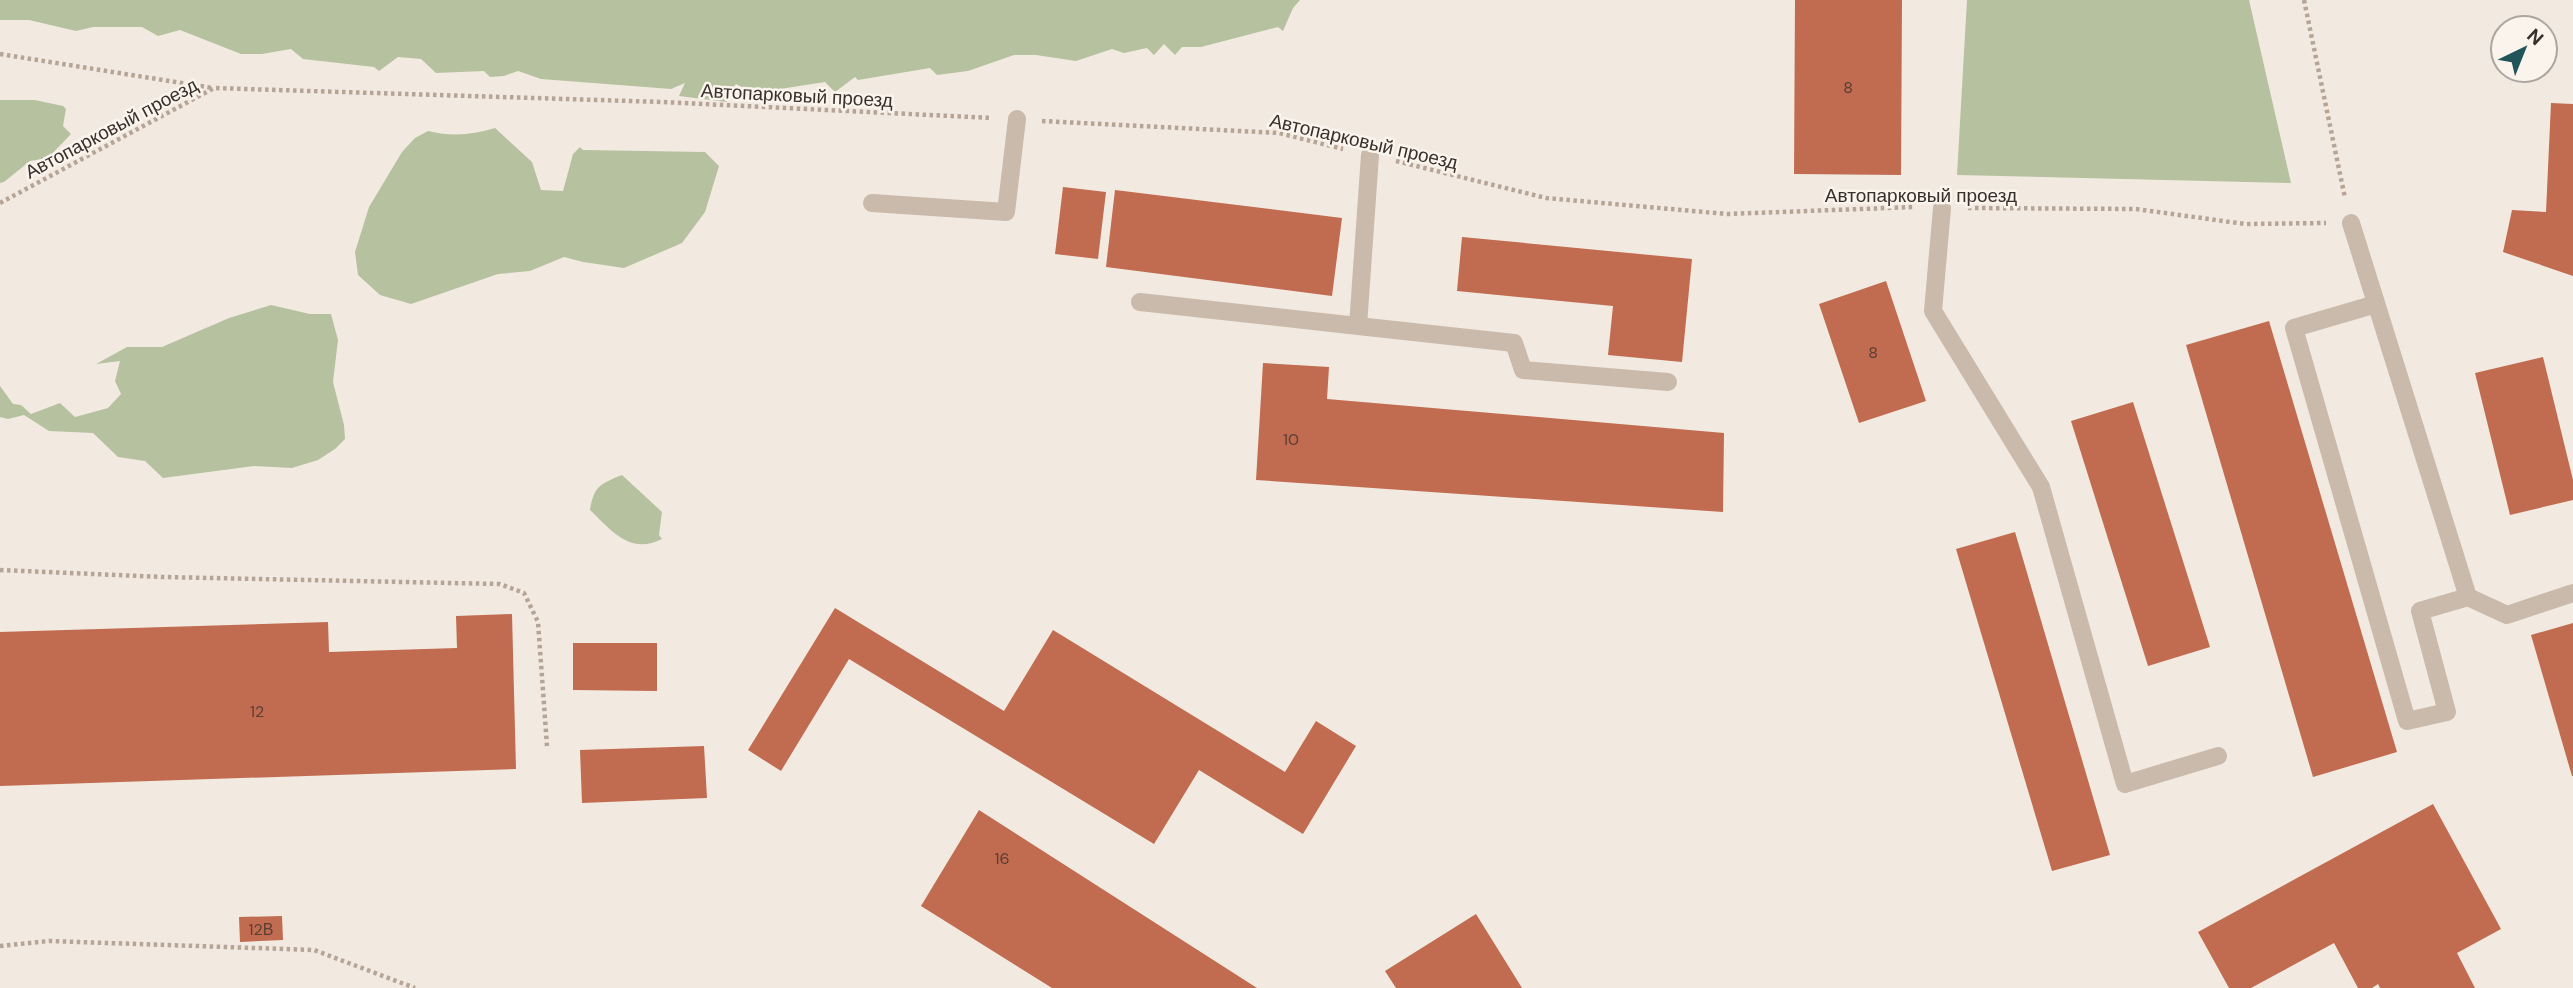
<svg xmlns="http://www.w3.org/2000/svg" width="2573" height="988" viewBox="0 0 2573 988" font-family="'DM Sans',sans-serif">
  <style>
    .green { fill: #b6c1a0 }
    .building { fill: #c16b50 }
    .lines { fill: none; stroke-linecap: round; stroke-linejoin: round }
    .path { stroke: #b6a496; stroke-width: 4.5; stroke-dasharray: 3.5 3.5; stroke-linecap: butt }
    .minor { stroke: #cabaac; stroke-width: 18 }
    .labels { text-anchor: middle; stroke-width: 5; stroke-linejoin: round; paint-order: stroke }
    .number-label { font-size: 16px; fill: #5b3e34 }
    .street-label { font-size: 19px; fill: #392f2b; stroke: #faf4ed }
  </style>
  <rect width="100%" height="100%" fill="#f2eae0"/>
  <path class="green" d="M0 0H1300L1293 8 1283 31 1278 27 1201 47H1182L1175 55 1164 44 1154 55 1147 48 1124 53 1112 49 1076 61 1036 55H1014L968 71 937 75 930 68 858 80 855 77 835 92 825 82 753 93 736 84 724 98 727 102 679 96 685 83 671 89 541 79 518 71 504 76 490 77 484 71 436 73 421 59 398 57 379 71 374 67 303 59 291 49 262 54H241L180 30 158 36 142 27H93L76 31 29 20H0Z
    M1967 0H2249L2291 183 1957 175Z
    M0 100H35L63 106 66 109 63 126 71 134 48 158 30 161 4 182 0 183Z
    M495 128 532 162 541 190 563 191 573 154 580 147 583 150 705 152 719 166 705 212 682 243 624 268 583 262 564 257 530 271 498 274 411 304 380 295 358 275 355 252 369 207 402 152 415 138 428 131C452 137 472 135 495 128Z
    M271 305 310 314H331L338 340 333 382 344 425 345 439 335 449 318 460 292 468 254 466 163 478 145 461 118 457 93 433 49 431 24 415 8 419 0 417V386L13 404 21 405 31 414 60 403 75 417 108 408 121 394 115 381 120 361 96 364 127 347H162L229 318Z
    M622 475 662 512 659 535 662 539C630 555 612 531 590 510 594 486 600 484 622 475Z"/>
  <path class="building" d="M1795 0H1902L1901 175 1794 174Z
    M2551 103 2573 104V276L2503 252 2512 210 2546 212Z
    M1063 187 1106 192 1098 259 1055 254Z
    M1115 190 1342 218 1332 296 1106 267Z
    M1462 237 1692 259 1682 362 1608 355 1613 306 1457 291Z
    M1886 281 1926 401 1859 423 1819 304Z
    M2269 321 2397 752 2313 777 2186 345Z
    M2543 357 2573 480V500L2510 515 2475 373Z
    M1263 363 1329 367 1327 399 1724 433 1723 512 1256 480Z
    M2133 402 2210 647 2148 666 2071 421Z
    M2015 532 2110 855 2052 871 1956 549Z
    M835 608 1004 711 1053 630 1285 772 1316 721 1356 746 1303 834 1199 770 1154 844 849 659 781 771 748 750Z
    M512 614 516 769 0 786V632L328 622 329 652 457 648 456 616Z
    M2573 623V776H2572L2531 635Z
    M573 643H657V691L573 690Z
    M704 746 707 798 582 803 580 750Z
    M2433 804 2501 929 2457 953 2475 988H2380L2378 984 2372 988H2358L2334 943 2251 988H2229L2198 932Z
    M979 810 1257 988H1052L921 906Z
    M1476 914 1522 988H1396L1385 971Z
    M282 916 283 940 240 942 239 917Z"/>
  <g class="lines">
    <path class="path" d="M2304 0 2345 198
      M0 54 213 88
      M1042 121 1279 133 1343 149
      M1396 161 1546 198 1727 214 1914 207
      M0 203 214 88 662 102 992 118
      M1968 208 2136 209 2245 224 2326 223
      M0 570 163 577 500 584 524 593 538 622 547 746
      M0 946 49 941 314 950 415 988"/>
    <path class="minor" d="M1370 155 1358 326 1514 343 1523 370 1668 382
      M872 203 1006 212 1017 119
      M1942 208 1933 311 2041 487 2125 784 2218 756
      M2351 223 2468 597 2420 611 2447 712 2407 721 2294 328 2376 304
      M1140 302 1358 326
      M2468 597 2507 615 2573 593"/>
  </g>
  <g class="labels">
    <g class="number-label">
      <text x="1848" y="93">8</text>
      <text x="1873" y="358">8</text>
      <text x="1291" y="445">10</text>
      <text x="257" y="717">12</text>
      <text x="1002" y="864">16</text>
      <text x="261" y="935">12В</text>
    </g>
    <g class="street-label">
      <text transform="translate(797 95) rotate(3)" y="7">Автопарковый проезд</text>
      <text transform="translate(111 128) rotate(-28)" y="7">Автопарковый проезд</text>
      <text transform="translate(1364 141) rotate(13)" y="7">Автопарковый проезд</text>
      <text x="1921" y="202">Автопарковый проезд</text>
    </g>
  </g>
  <g transform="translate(2524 49) rotate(43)"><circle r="33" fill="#faf4ed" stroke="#ada59f" stroke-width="2"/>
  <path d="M0-5L12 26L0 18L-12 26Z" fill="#225559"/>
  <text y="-10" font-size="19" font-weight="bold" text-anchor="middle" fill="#392f2b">N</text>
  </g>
</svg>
